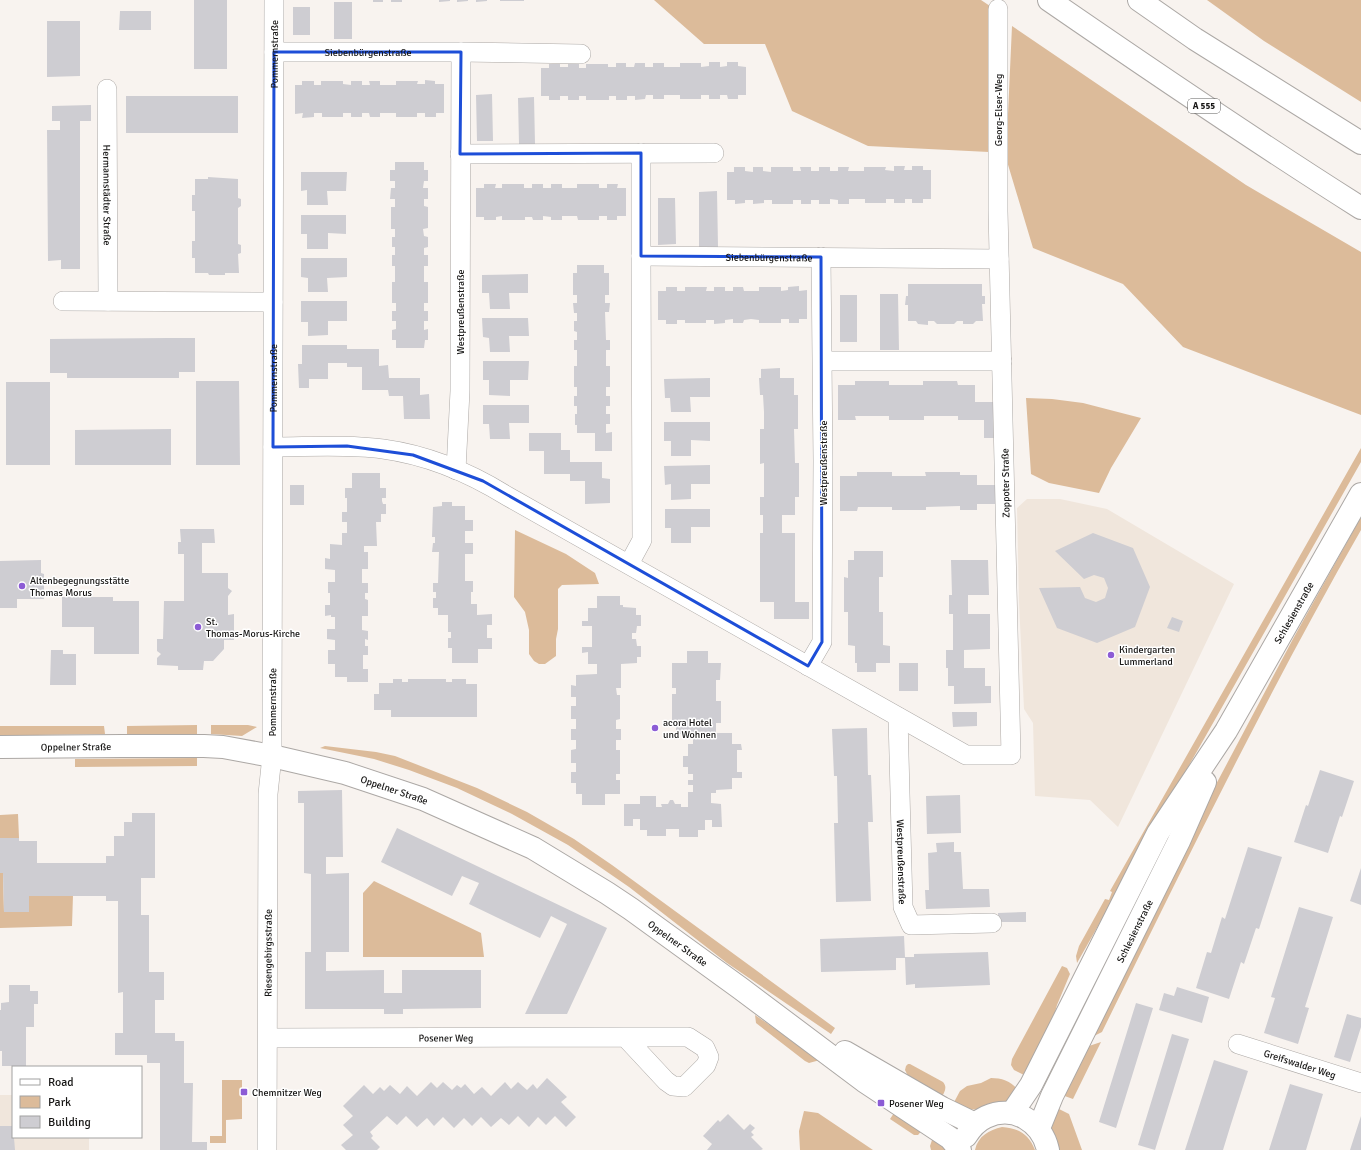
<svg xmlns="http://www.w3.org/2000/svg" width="1361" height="1150" viewBox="0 0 1361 1150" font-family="Signika,sans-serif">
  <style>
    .built { fill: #f0e6dc }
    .green { fill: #dcbb9a }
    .building { fill: #cecdd2 }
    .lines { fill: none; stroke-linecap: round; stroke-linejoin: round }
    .minor-casing { stroke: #aca8a5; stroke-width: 20 }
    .tertiary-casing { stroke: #aca8a5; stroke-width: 24 }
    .motorway-casing { stroke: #aca8a5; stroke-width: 24 }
    .minor { stroke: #fff; stroke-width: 19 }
    .tertiary { stroke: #fff; stroke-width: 22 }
    .motorway { stroke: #fff; stroke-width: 22 }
    .marked { fill: none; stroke: #1d4ed8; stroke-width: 3; stroke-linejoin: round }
    .poi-dot { fill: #8c5cd5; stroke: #fff; stroke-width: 1.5 }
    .labels { text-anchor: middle; stroke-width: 3; stroke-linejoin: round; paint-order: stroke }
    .shield { fill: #fff; stroke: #5d5c5b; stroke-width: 1 }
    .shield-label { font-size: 9px; font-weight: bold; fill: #171615 }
    .street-label { font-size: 10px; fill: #171615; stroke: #fff }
    .poi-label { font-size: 10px; fill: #171615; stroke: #fff; text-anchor: start }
  </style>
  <rect width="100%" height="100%" fill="#f8f3ef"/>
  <path class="built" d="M1027 499H1060L1107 509 1234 584 1118 827 1090 800 1035 796 1033 723 1024 709 1019 602 1017 508Z
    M0 1095H13V1137H89V1150H0Z"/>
  <path class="green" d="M654 0H981L990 6 989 152 868 146 792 111 765 44H704Z
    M1207 0H1361V102L1264 41Z
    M1012 26 1246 185 1361 252V415L1183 347 1123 284 1033 248 1006 158Z
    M1026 398 1052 399 1083 403 1141 418 1111 468 1099 493 1049 483 1031 474Z
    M1361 448V462L1077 963 1076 956 1079 946 1105 899 1109 900 1112 892 1110 891Z
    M1361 517V530C1267 694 1185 863 1102 1032L1090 1038 1204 807 1294 637Z
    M515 530 566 554 595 573 599 584 562 585 558 589V629L556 639V656L545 664H539L534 661 529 654V630L525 612 514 597Z
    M197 725V734L127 735V726Z
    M211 725H248L257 727 242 736 211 734Z
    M0 726H104L105 734 37 735 0 738Z
    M325 746 376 752 395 756 477 788 527 812 574 839 612 865 835 1028 831 1034 727 963 629 887 568 845 512 814 457 788 409 770 374 759 320 748Z
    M197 758V766L75 767V759Z
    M18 814 19 838H0V815Z
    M1158 856 1161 857 1048 1088 1039 1083Z
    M0 873H3L4 912H29V896L73 895 72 926 0 928Z
    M374 881 481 933 484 957H363V893Z
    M1062 966 1067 968 1070 974 1057 1005 1048 1037 1028 1077 1014 1070 1011 1065 1012 1059Z
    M755 1015 820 1060 809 1063 805 1061 756 1023Z
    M1101 1042 1073 1099 1059 1094 1083 1048Z
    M908 1064H910L943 1082C948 1088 944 1092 941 1099L911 1082 905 1070 906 1066Z
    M991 1078C1001 1078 1011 1081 1017 1089L1011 1101C985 1109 979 1113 952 1106L960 1091 967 1086 981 1083Z
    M222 1080H242V1119L226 1120V1143H210V1136H222Z
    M1053 1106 1069 1114 1082 1150H1058C1053 1134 1048 1123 1053 1106Z
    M896 1110 924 1128 918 1135H914L890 1119Z
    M804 1111 818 1113 873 1150H800L799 1131Z
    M1002 1127C1018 1128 1029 1134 1035 1150H975C978 1136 989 1130 1002 1127Z
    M934 1134 948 1150H931L930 1146Z"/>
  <path class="building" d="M194 0H227V69H194Z
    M373 0H383V2H373Z
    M391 0H402V2H391Z
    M439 0H450V1L439 2Z
    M457 0H468V1L457 2Z
    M476 0H487V1L476 2Z
    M500 0H524V1H500Z
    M334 2H352V39H334Z
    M293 7H310V35H293Z
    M120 11H151V30H119Z
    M47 21H80V76L47 77Z
    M709 62H720V67L727 66V62H738V66L746 67V95H738V99H728L727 95H720V99H709V95H701V99H680V95H664V99H653V95H646L645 99 635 100V96H627V100H616V96H609V100H586V96H579V100H568V96H560V100H549V96H541V68H549V64H560V67H568V64H579V68H586V64H608V67H616V63H626V67H634L635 63H645V67H653V63H664V67H680V63H701V67L709 66Z
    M425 80 435 81V84H444V113H436V117H425V113H417V117H396V113H380V117H370L369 113H362V117H351V113H343V117H322V113H314V117L302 118 303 113 295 114V85H302V81H314V85H321V81H343V84L351 85V81H362V85H370L369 81H380V85H396V81H418L417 84H425Z
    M492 94 493 141H477L476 95Z
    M126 96H238V133H126Z
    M534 97 535 144H519L518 98Z
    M91 105V121H80V269H61V260L48 261 47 130H60V121H52V106Z
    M395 162H424V170H428V181H424L423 188H428V199H424V206L428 207V228L423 229 424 236 428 237V247L424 248V255H428V266H424V282H428V303H424V311H428V321H424V330L428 329V340H425L424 348H396V340H392V330L396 329V321H392V311H396V303H392V282H395V266H392V255H395V247H392V237H395V229H391V207H395V199H390L391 188H395V181H390V170H395Z
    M894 166H905L904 170H912V166H923V170H931V199H923V203H912V199H905V203H894V199H886V203H865V199H849V204H838V200L830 199V204H819V200H811V204H801V200H793V204H772V200H764V203L753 204V200H745V203L735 204V200H727V172H734V167H745V171L753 172V167H763V171L771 172V167H793V171H801L800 167H811V171H819V167H830V171H838V167H849L848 171H864V167H886L885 170 894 171Z
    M301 172H347L346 191H327L328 205H307V190L301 191Z
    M208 177 238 179V198L241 199V206L238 208V244L241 245V253L238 254 239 273H225V275H209L208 273H195V258H192V241H195V211H192V195H195V179H208Z
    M484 184H496L495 188H502V184H524V188H532V184H543V188H551V184H562V188H577V184H599V188H607V184H618L617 188H626V216H617V220H607V216H599V220H578L577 216H562V220H551V217L543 216V220H533L532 217H525V220H502V216L496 217V220H484V217H476V188H484Z
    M717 191 718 247 699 248V192Z
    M658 198H675L676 244 658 245Z
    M301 215H346V234L328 233V249H307V234H301Z
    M301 258H347V277L327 278 328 292H308V278L301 277Z
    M577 265H604V273H609V295H605V303H610L609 312H605L606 340H610V350H606V366H610V387H606V396H610V406H606V414H610V424H606V433L612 432V451H595V433H577V425H575V414H577V406H574V396H577V387H574V366H577V350H574V340H577V332L574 331V321H577V313H574L573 303H577V295H573V273H577Z
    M528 274V293H509L510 309H490L489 293H482V275Z
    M908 284H982V296H985V304H982L983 321H976L973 324H963V321H957L954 324H937L934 321H928V325L918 324 916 321H908V305H905L906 296H908Z
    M799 286V291L807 290V319H799V323H789V319H781V323H759V320L751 319 744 320 743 323H733V319L725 320V323L714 324V320H706V323H685V320H677V324H666V320H658V291H666V287H677V291H685V287H707L706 291H714V287H725V291H733V287H743L744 291H759V287H781V291L788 290V287Z
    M880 294H898L899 350H880Z
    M840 295H857V342H840Z
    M301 301H347V321H328V335L308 336V322H301Z
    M482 318H528L529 336H509L510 352H490L489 338 483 337Z
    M168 338H195V372H179V378H67V373H50V339Z
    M302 345H347V349H379V366L388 365 389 378H420V395L429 394 430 419H404L403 396H389L388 390H362V367H347V363H328V379H309V388H299L298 364H302Z
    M483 361H529L528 380H510V396L489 395V380H483Z
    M780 368V378H794V395H798V429H794L795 463H799V497H795V515H782V533H795V602H809V619H774V602H760V533H763V515H760V497H764V463L760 464V429H764V412L763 395H760L759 378H761V369Z
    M710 378V397H690L691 412H671L670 398H665L664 379Z
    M196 381H239L240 465H196Z
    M855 381H889V385H923V381H957L958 385H975V402H994V438H984V420H958V416H924V420H889V416H855L856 420H838V385H855Z
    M6 382H50V465H6Z
    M483 405H529V423H509L510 439H490L489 424H483Z
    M664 422H710V441L691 440V456H671V441H664Z
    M171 429V465H75V430Z
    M529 433H561V450H570V462H602V478L610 479V503L585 504V481H570V474H544V451H529Z
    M710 465V484H691V499L671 500V484L665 485 664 466Z
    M857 472H892V476H926L925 472H960V475H977V485H996V504H977V510H960V506L926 507V510H892V507H858L857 511H840V476H857Z
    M352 473H380V488H386V498H382V501L383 504H386V514H381V522H376L377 546H364V552H368V569H362V583H368V593H365V599L368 600V616H362V630L368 631V640L365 639V646H368V655H363V669H368V682H347V677H335V664H328V650H335V640L327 639V629H335V617H331V615L325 616V605H330V593H328V582H335V570L325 569V558L330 559V544L342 545V533H347V522H342V512H347V498H345V488H352Z
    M290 485H304V505H290Z
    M442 502H452V506H465V520H473V531H465V543H473V554H465V581H473V592H471V604H477V615L492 614V625H487V638H492V649H478V663H452V648H448V638H451V632H448V615H438V608H433V598H436V592H433V583H438L439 552H432L433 543H435V537H432L433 507 442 506Z
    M665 509H710V527H691V543H671V528H665Z
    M180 529H214L215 543H202V573H228V588L232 591 228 596V615L234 614V640H224V649L213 661H204L203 670H178V666L157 665V658L161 654 157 651V639H163L164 601H184V554H178V542H181Z
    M1093 533 1133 548 1150 587 1135 627 1097 643 1057 628 1039 588 1080 587 1085 598 1096 602 1105 598 1108 588 1104 578 1094 575 1084 579 1055 551Z
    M854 551H883V577H879V612H883V645L890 646V663H876V672H857V663H855V646L848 645V612H844V577L848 578V560H854Z
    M41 560V573L44 574V599H17V608H0V561Z
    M951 560H988L989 595H968V614H990V649L964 650V668H985V686H991V703L954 704V686H948V668H946V650H953V614H949V595H952Z
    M597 596H620V605H623V607L636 608V615H641V626H637L636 633H632V639H636L637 646H641V657H637V663L621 664V688H616L617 695H620V719L616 720V729H621V740H616V750H620V774H616V780H620V794H605V805H582V794H576V783H571V772H576V763H571V750L576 749V740H571V729H576V719H571V706H576V697H571V685L576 686V675L597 674V664H588V652L582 653V647H592V626H582V621H588V608H597Z
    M62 597H113V601H139V654H94V627H62Z
    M1172 617 1183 621 1179 632 1167 628Z
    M51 650H63V654H76V685H50Z
    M687 651H708V663H721L720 680H716V701H721V723H716V733H732V744H741L742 750H737V772H742V778H732V789L716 790V793H711V803L721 804 722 827H712V820H705V830H698V837H679V829H666V836H647V830H640V819H633V826H624V804H640V796H656V807H662L661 804H668L670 800H673L675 804H681V807H688V792H693V785H688V780H693V774H688V767H683V756H688V744H693V734H676V723H672V694H676V688H672V663H687Z
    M899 663H918V691H899Z
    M393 679H402V682H408V679H446V682H452V679H466V684H477V717H391V710H374V694H379V683H393Z
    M952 712H977V726L953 727Z
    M867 728 868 775H871L873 822H868L871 901 836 902 834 823H838L837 776H834L832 729Z
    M1320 770 1354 781 1342 817 1340 816 1328 853 1294 842 1306 805 1308 806Z
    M342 790 343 857H326V874L349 873V952H326V971L384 970V993H402V970H481V1008L403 1009V1014H384V1009H305V952H311V874L304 873V803H298V791Z
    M960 795 961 833 927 834 926 796Z
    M132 813H155V878H141V915H149V972H164V1000H155V1033H175V1041H184V1083H193L192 1142H207V1150H160V1063H147V1055H115V1033H123V992L118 993V901H106V896H29V912H4L3 873H0V838H19V841H37V863H106V856H114V836H124V822H132Z
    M397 828 607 928 567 1014H525L567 924 551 916 540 938 469 904 479 883 462 876 452 896 381 862Z
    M954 842V852H961L963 889H989L990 907 926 909 925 890H929L928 853 937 852 936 843Z
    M1248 847 1282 857 1259 929 1256 928 1244 964 1241 962 1229 999 1196 988 1207 952 1211 953 1222 917 1225 919Z
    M1361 868V905L1350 901Z
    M1299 907 1333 917 1305 1007 1309 1008 1298 1044 1264 1033 1275 998 1271 997Z
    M1026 912V922H998V913Z
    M904 936 905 957H914V954L988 952 990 985 915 988V984L906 985 905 958H896V970L821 972 820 939Z
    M9 985H30V991H38V1004H34V1027H26V1066H2V1051H0V1010H1V1003L9 1002Z
    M1177 987 1209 997 1202 1023 1159 1010 1164 993 1174 996Z
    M1136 1003 1153 1008 1116 1128 1099 1122Z
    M1347 1014 1361 1018V1027L1350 1062 1334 1057Z
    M1172 1034 1189 1039 1155 1150 1138 1145Z
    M1214 1060 1248 1071 1231 1124 1223 1150H1185Z
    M547 1078 567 1097 561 1102 576 1117 566 1127 555 1116 546 1125 538 1117 529 1127 518 1116 509 1125 501 1118 491 1127 481 1117 472 1126 464 1118 454 1128 443 1117 434 1126 427 1118 417 1127 406 1116 397 1125 387 1116 370 1132 373 1136 371 1138 380 1147 377 1150H346L341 1145 353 1135 343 1125 353 1116 343 1106 364 1085 373 1094 380 1087 384 1091 390 1085 400 1094 407 1086 417 1096 431 1082 437 1088 443 1082 452 1090 457 1085 461 1088 465 1084 474 1094 482 1087 491 1096 505 1082 511 1089 518 1082 527 1090 533 1084 537 1089Z
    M1290 1084 1323 1094 1306 1150H1269Z
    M728 1114 744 1130 750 1124 755 1128 751 1132 754 1135 751 1137 763 1149 761 1150H707L712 1144 703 1136 718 1120 720 1122Z
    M1361 1117V1150H1350L1361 1116Z
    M0 1126H13L15 1150H0Z"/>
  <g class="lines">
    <g class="minor-casing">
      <g id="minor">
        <path id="s1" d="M274 52H461L460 391 456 470"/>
        <path d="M461 52 581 54"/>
        <path id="s2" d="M107 89 108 301"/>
        <path id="s3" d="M641 153V256L999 259"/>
        <path d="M460 154 714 153"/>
        <path d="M63 301 273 302"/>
        <path d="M823 361H1002"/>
        <path d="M273 447C309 447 347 444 383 449 427 455 470 473 507 496L966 755H1011L998 211V9"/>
        <path d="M629 564 642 540 641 256"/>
        <path d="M808 666 822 642 823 461 821 257"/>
        <path id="s4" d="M898 717 903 907 911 925 992 923"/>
        <path id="s5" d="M268 1038 625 1037 666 1081 673 1086 684 1087 706 1065 709 1057 705 1048 688 1037H625"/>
        <path id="s6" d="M1238 1044 1361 1083"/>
        <path id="s7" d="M267 1150 268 794 272 756V727L274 0"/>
      </g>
    </g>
    <g class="tertiary-casing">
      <g id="tertiary">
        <path id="s8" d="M0 747 122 746H204L223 747 272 756 345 773 423 799 533 848 607 893 631 909 740 988 864 1081 950 1138 960 1150"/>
        <path d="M845 1052 942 1108 975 1124"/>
        <path id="s9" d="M1012 1113 1031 1085 1158 833 1226 731 1361 494"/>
        <path id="s10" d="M1039 1128 1052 1096 1179 841 1205 782"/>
        <path d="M966 1136C971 1128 977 1121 986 1117 1014 1104 1042 1122 1048 1150"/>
      </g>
    </g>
    <g class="motorway-casing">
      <path id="motorway" d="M1049 0C1152 71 1255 141 1361 208
        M1139 0 1195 39 1361 143"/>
    </g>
    <use href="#minor" class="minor"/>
    <use href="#tertiary" class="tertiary"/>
    <use href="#motorway" class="motorway"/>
  </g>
  <path class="marked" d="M274 52H461L460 154 641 153V256L821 257 822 642 808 666 483 481 413 455 347 446 273 447Z"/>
  <g class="poi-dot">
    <circle cx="22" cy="586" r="4"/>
    <circle cx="198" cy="627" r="4"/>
    <circle cx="1111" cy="655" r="4"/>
    <circle cx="655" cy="728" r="4"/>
    <rect x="240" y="1088" width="8" height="8" rx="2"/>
    <rect x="877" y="1099" width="8" height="8" rx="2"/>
  </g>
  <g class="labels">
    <rect class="shield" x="1188" y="99" width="32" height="14" rx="3"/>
    <g class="shield-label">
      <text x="1204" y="109">A 555</text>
    </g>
    <g class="street-label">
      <text dy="4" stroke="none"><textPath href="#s1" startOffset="94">Siebenbürgenstraße</textPath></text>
      <text dy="4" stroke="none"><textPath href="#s7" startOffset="1096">Pommernstraße</textPath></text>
      <text transform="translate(998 110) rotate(-90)" y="4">Georg-Elser-Weg</text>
      <text dy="4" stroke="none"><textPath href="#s2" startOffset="106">Hermannstädter Straße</textPath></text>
      <text dy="4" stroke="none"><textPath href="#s3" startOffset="231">Siebenbürgenstraße</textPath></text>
      <text transform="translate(460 312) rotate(-90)" y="4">Westpreußenstraße</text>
      <text dy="4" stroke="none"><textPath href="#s7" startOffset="772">Pommernstraße</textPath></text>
      <text transform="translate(823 463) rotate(-90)" y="4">Westpreußenstraße</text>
      <text transform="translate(1005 483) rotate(-91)" y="4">Zoppoter Straße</text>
      <text dy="4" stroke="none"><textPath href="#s9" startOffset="575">Schlesienstraße</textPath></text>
      <text dy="4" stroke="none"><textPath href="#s7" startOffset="448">Pommernstraße</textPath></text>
      <text dy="4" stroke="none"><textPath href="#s8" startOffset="76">Oppelner Straße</textPath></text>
      <text dy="4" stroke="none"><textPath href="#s8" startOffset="400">Oppelner Straße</textPath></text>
      <text dy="4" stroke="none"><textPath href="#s4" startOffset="145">Westpreußenstraße</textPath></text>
      <text dy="4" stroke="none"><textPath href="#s10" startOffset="219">Schlesienstraße</textPath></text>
      <text dy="4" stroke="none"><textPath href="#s8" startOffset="724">Oppelner Straße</textPath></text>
      <text dy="4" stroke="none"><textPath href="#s7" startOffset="197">Riesengebirgsstraße</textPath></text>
      <text dy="4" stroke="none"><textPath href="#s5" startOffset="178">Posener Weg</textPath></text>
      <text dy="4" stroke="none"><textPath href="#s6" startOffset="65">Greifswalder Weg</textPath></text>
    </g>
    <g class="poi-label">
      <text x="30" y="584">Altenbegegnungsstätte<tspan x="30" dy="12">Thomas Morus</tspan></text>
      <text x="206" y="625">St.<tspan x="206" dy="12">Thomas-Morus-Kirche</tspan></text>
      <text x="1119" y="653">Kindergarten<tspan x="1119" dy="12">Lummerland</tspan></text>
      <text x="663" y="726">acora Hotel<tspan x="663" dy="12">und Wohnen</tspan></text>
      <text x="252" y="1096">Chemnitzer Weg</text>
      <text x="889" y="1107">Posener Weg</text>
    </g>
  </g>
  <rect x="12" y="1066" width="130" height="72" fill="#ffffff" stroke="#a2a2a1"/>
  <rect x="20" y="1079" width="20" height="6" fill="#ffffff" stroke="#a2a2a1"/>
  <text x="48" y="1086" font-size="12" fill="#171615">Road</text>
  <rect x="20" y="1096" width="20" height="12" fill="#dcbb9a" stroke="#a2a2a1"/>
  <text x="48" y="1106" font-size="12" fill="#171615">Park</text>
  <rect x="20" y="1116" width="20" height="12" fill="#cecdd2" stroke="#a2a2a1"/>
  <text x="48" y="1126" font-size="12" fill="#171615">Building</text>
</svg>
